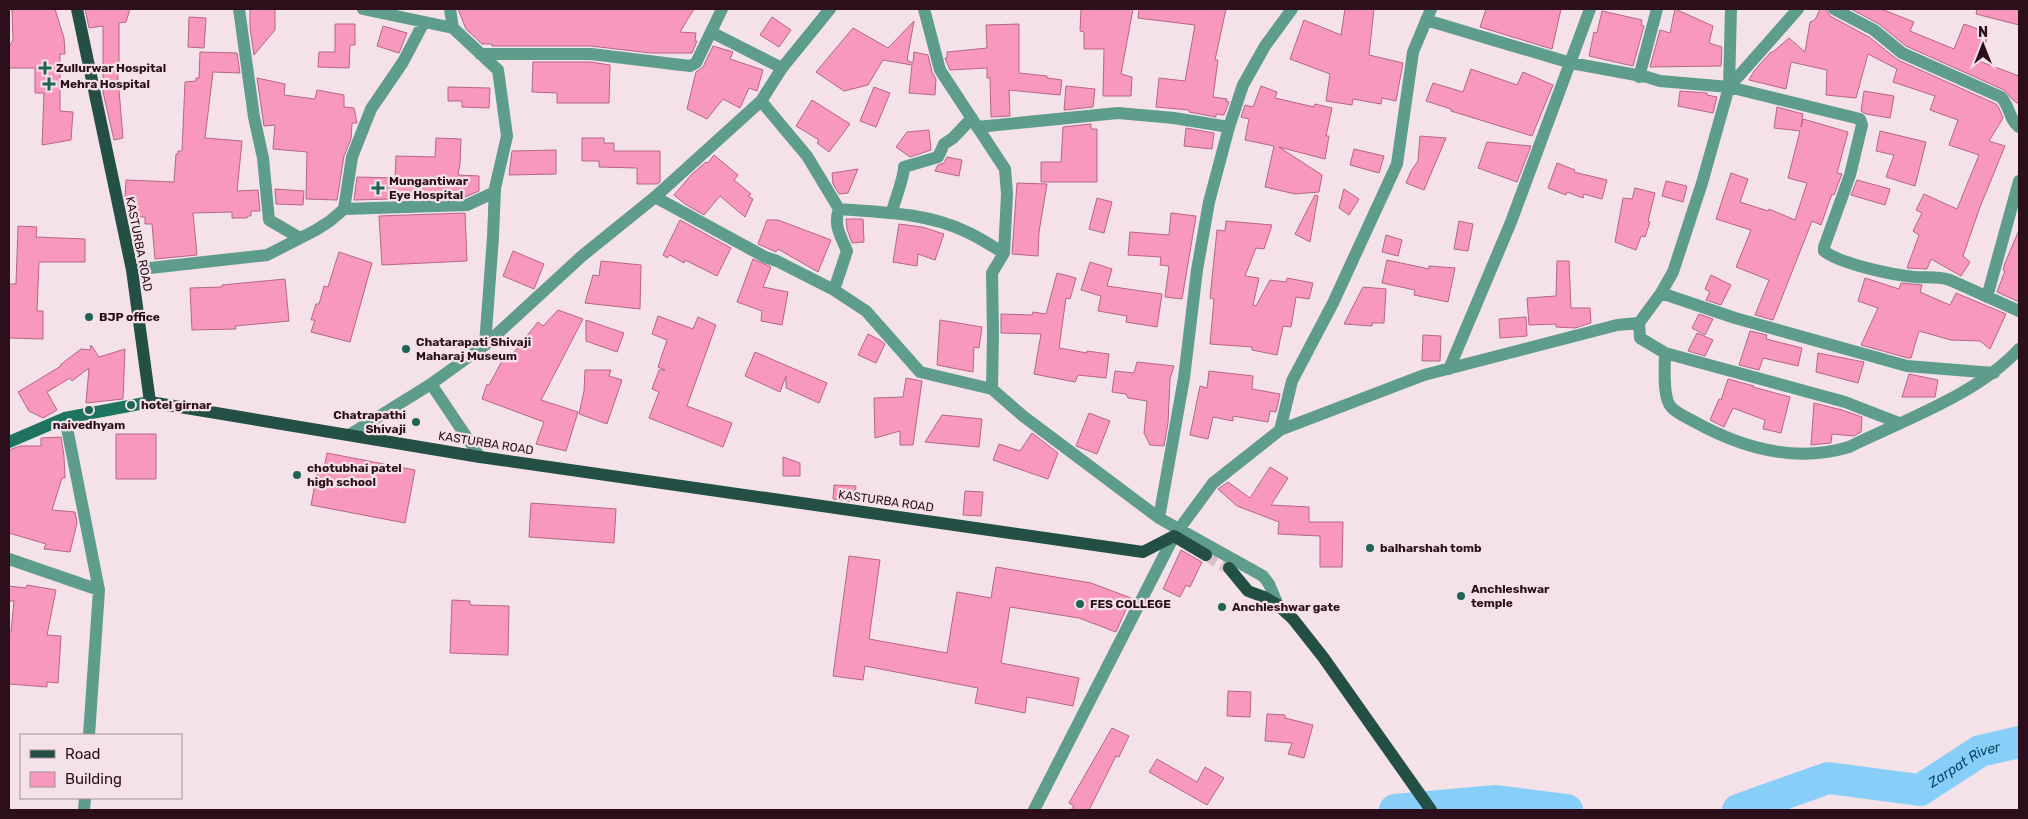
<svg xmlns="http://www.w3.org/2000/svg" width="2028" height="819" viewBox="0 0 2028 819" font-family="Rubik,sans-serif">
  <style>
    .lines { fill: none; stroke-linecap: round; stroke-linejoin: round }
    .river { stroke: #87cff8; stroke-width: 32 }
    .building { fill: #f898be; stroke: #b46686 }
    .primary-tunnel { stroke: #d6c2c9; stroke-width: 12; stroke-dasharray: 12 6; stroke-linecap: butt }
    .minor { stroke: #5e9c8b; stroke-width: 12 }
    .tertiary { stroke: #5e9c8b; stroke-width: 12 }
    .secondary { stroke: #1f7361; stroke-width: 12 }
    .primary { stroke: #234f44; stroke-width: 12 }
    .poi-dot { fill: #1f6354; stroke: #f4e2e8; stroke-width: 2 }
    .labels { text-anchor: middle; stroke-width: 4.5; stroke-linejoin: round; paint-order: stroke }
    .poi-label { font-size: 12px; font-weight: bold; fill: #2d0f1c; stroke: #f4e2e8; text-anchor: start }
    .street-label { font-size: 12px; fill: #2d0f1c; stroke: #f4e2e8 }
    .water-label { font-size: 14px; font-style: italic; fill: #0b4661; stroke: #f4e2e8 }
  </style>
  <rect width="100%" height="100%" fill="#f4e2e8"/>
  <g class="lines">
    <g class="river">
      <path d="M1395 810 1496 801 1567 810"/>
      <path id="s1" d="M1738 810 1828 778 1920 790 1980 751 2019 742"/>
    </g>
  </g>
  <path class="building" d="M12 9H55L64 38 65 54H60V111L73 112 71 140 42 145 44 93H35V68H9V47L13 40Z
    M85 9H130L126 22 119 23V66H117L123 138 114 140 103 92V26L89 28Z
    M250 9H275V30L254 55 250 28Z
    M458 9H694L680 32 696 33 695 41H697L692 53H650L591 46H492V44H482L466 29Z
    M1081 9H1133L1121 74 1132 77 1131 96H1103L1104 49H1084V32L1080 31Z
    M1139 9H1226L1215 60H1218L1213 97 1227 99 1226 101 1229 102 1224 115 1216 114V117L1189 112V110L1156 107 1159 78 1185 81 1195 25 1138 18Z
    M1345 9H1374L1369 55 1403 63 1396 101 1382 98 1381 104 1353 99 1352 105 1326 101 1330 74 1290 59 1304 20 1341 35Z
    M1486 9H1561L1552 49 1480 27Z
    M1675 9 1713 26 1709 43 1722 47 1721 66 1650 67 1660 30 1670 33Z
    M1820 9H1826L1830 16 1869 37 1898 60 1996 104 1999 108 2003 118 1989 141 2005 146 1980 207 1963 256 1970 262 1961 276 1931 259 1927 269 1907 268 1919 235 1913 231 1922 213 1916 210 1924 194 1957 209 1979 155 1949 145 1958 120 1930 110 1935 96 1893 82 1897 69 1868 54 1856 98 1826 95 1827 70 1791 62 1786 89 1749 80 1754 71 1771 52H1773L1789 38 1805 52 1810 22 1815 20Z
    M1851 9H1881L1914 22 1910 31 1954 49 1964 24 1989 33 1979 61 2019 76V104L2014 101 2004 90 1906 46 1879 24Z
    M1977 9H2019V25L1976 14Z
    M1602 11 1642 20 1641 25 1644 26 1633 66 1589 56 1594 32 1597 33Z
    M189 17 206 18 204 48 188 47Z
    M772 17 791 30 779 47 760 35Z
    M914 21 907 60 913 63 914 52 928 55 932 72 936 79 935 95 909 93 912 65 883 60 868 85 844 91 816 72 853 28 888 48Z
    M335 24H355V45H350L349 68 318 67 319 52H335Z
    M1019 24V73L1047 76V78L1062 80 1060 95 1009 90 1010 116 991 117 990 78H987V68L950 70 945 58H947V52L987 48 986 25Z
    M383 26 407 33 399 53 377 46Z
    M713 46 733 52 730 59 763 70 757 91 749 88 740 108 723 99 707 119 687 109 696 72 703 67Z
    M200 52 237 53 240 73 213 72 205 138 242 141 237 191 258 190 260 211H251V216H247V218H232V212L193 213 197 255 155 259 152 224H145V217H133V199L125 197 126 180 174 182 176 154H178V151H182L185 82 196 81V78H199Z
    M533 62H591L610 65 609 103H557V93L532 92Z
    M1471 69 1517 85 1523 72 1553 85 1532 136 1451 111V109L1426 101 1433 83 1463 92Z
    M257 78 285 84 284 95 315 99 317 90 344 95V107L354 108 357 123H352L351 139 344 156 337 200 306 199 307 152 273 149 275 125 264 126Z
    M1066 86 1095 89 1093 107 1064 110Z
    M1261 86 1277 92 1275 98 1314 107 1315 104 1332 108 1326 136H1329L1325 159 1279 147 1322 175 1319 192 1295 194 1265 187 1274 146 1245 140 1249 119 1241 117 1245 105 1253 107Z
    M448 87 490 88 489 108 462 107V101H448Z
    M874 87 890 93 876 127 860 121Z
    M1680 91 1707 93V95L1717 97 1713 113 1678 106Z
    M1864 91 1894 96 1890 118 1866 114 1861 111Z
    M812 100 850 124 829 152 817 143 819 140 796 126Z
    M1777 107 1803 114 1801 127 1803 119 1848 132 1837 173 1842 174 1834 195 1832 194 1821 225 1812 221 1773 320 1755 315 1769 280 1736 267 1751 230 1716 219 1731 173 1748 179 1740 202 1768 211 1769 209 1795 220 1807 183 1788 178 1800 131 1774 128Z
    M1091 124V129H1097V182H1041V162H1061L1063 127Z
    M1186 128 1214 133 1212 149 1184 146Z
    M929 130 931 150 910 157 896 147 907 132Z
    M1880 131 1926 142 1915 186 1886 177 1894 155 1876 151Z
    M1420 136 1446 138 1424 190 1406 183 1411 171 1418 161Z
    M436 138 461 139 460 164 458 175 479 176V191L465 197 354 200 357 177 395 178 396 156 435 157Z
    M582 138H604V143H614V151H660V182L657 184H637V168L599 167V161H582Z
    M1487 142 1531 146 1517 182 1478 168Z
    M1354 149 1384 156 1379 173 1350 165Z
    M556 150V174L509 175 512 151Z
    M714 155 738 175 734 180 751 194 748 196 753 199 745 217 720 196 704 215 685 204 674 195 692 174 706 162 708 163Z
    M947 157 962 160 959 176 935 171 938 165 944 163Z
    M1557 163 1575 170 1574 172 1607 180 1602 199 1584 194 1583 198 1567 192 1566 195 1548 188Z
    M858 169 848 193 839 194 833 184 832 173Z
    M1857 180 1890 189 1885 205 1851 195Z
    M1666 181 1687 186 1683 202 1662 196Z
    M1017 183 1047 184 1039 232 1038 256 1012 254Z
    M1635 188 1655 193 1648 221 1650 222 1645 237 1641 236 1636 250 1615 242 1623 198 1632 199Z
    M275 189 304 191 303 205 276 204Z
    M1344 189 1359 199 1349 215 1339 208Z
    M1315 195 1318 196 1310 242 1295 234Z
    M1097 198 1112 202 1104 233 1089 229Z
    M465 213 467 261 382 265 379 216Z
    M1171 213 1196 216 1182 299 1165 297 1169 266 1160 265 1161 257 1128 255 1130 232 1169 235Z
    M846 219H863L864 242 852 243 847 229Z
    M680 220 731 248 717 276 685 260 684 263 670 255 667 258 663 255Z
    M767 220H778L831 240 818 272 778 249 776 252 758 244Z
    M1226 221 1272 225 1264 249 1256 248 1245 276 1259 278 1253 305 1256 306 1270 280 1286 282 1287 278 1313 283 1309 299 1296 297 1291 327 1283 326 1277 355 1252 350V347L1210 344 1214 299 1210 298 1217 230 1225 231Z
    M1459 221 1473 224 1468 251 1454 249Z
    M899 224 922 227 944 234 935 260 918 254 917 266 893 262Z
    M18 226 37 227 36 237 85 239V262H39L37 311H43V339L9 338V284H16Z
    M2019 230V302L1997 292 2005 271 2003 270 2005 263Z
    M1386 235 1402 240 1398 256 1382 252Z
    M513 251 544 264 534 289 503 276Z
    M339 252 372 263 350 342 311 332 315 320H311L316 304H319L324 286 328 287Z
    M753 259 771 267 763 287 788 292 782 325 761 321 762 311 737 302Z
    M1387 260 1429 269V266L1455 268 1448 302 1414 295 1415 290 1382 283Z
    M601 261 641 265 640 309 585 303 593 275 599 276Z
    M1557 261H1569L1571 308H1590L1591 323 1575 328 1556 327V324L1529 325 1527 298 1556 296Z
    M1090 262 1112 269 1107 286 1162 294 1157 327 1126 322 1127 316 1098 311 1101 296 1081 290Z
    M1057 273 1076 278 1070 299 1066 298 1059 348 1087 353V351L1109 354 1106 378 1078 375 1075 382 1034 374 1041 334 1001 333V314L1032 315 1033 312 1046 314Z
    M1711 275 1731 285 1721 305 1706 300 1710 292 1705 289Z
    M1865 278 1899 289 1901 283 1922 285 1920 292 1950 305 1956 293 2006 314 1990 349 1980 341 1951 340 1919 331 1911 358H1908L1861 345 1878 308 1858 301Z
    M285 279 289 321 235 326 236 329 192 330 190 288 222 287V285Z
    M1363 287 1386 289 1384 323H1372V326L1344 324Z
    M558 310 583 319 541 400 578 412 566 451 536 444 544 422 482 399 487 384 489 385 502 361H507L538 322 543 326Z
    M1699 314 1713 319 1705 335 1692 328Z
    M658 316 693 329 698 317 716 325 687 406 732 423 723 447 649 418 659 392 652 389 659 370H665L658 367 667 340 652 334Z
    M1526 317 1527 336 1500 338 1499 319Z
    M586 320 624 333 617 352 586 341Z
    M940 320 982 327 979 348 974 347 973 372 937 365Z
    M1750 331 1767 335 1766 339 1802 348 1798 366 1763 358 1759 370 1739 365Z
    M1697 333 1713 340 1705 356 1688 351Z
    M868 334 880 340 885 344 876 363 858 355Z
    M1423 335 1441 336 1440 361H1422Z
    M91 345 99 357 125 349 123 399 86 403 89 368 72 381 70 378 47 392 57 410 43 418 29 411 18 392 61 366 60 365 81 349 90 350Z
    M755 352 827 383 819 403 786 388V376L780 392 745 376Z
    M1818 353 1864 362 1858 383 1816 372Z
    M1137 362 1174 366 1170 379 1168 423 1164 446 1150 445 1144 433 1147 401 1128 398 1126 394 1112 392 1115 371 1134 373Z
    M585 370H611L609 376 622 380 607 424 579 414 584 391Z
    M1209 371 1253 376 1252 389 1280 394 1276 412 1270 411 1268 422 1233 416V421L1213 417 1208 439 1190 435 1200 386 1207 388Z
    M1909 374 1938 380 1935 397H1902Z
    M906 378 922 381 913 445H900V431L875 438 874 398 903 397Z
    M1728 379 1754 386 1753 387 1790 397 1781 433 1763 429 1765 420 1733 408 1724 427 1710 420 1719 399 1721 400Z
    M1814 403 1842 410 1862 417 1861 432 1854 436 1832 434 1831 443 1811 445Z
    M1089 413 1110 421 1097 454 1076 446Z
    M942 415 982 419 979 447 925 442Z
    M1032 433 1058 453 1048 479 993 460 999 444 1020 451Z
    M116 434H156V479H116Z
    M61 437 64 456 65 478H62L52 510 75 512 77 523 70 552 44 549 46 544 9 533V450L20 446H41V438Z
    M327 453 415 470 405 523 311 505 318 468 324 469Z
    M783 457 800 463V476H783Z
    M1270 467 1288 478 1271 505 1309 507V522H1343L1342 567H1320V536L1278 534 1279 522 1237 506 1218 489 1228 482 1250 498Z
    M834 485 856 486 854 502 833 499Z
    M965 491 983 492 981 516 963 515Z
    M531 503 616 509 614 543 529 537Z
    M1181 550 1202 562 1190 587 1186 585 1180 597 1163 589Z
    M849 556 880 560 869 639 947 653 957 592 991 598 996 567 1091 583 1131 598 1116 632 1079 618 1010 607 1001 663 1079 678 1073 706 1027 697 1025 713 975 703 978 688 865 666 863 680 833 676Z
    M27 585 56 590 47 635 61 636 58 683 47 682V687L9 684V632H11L14 601H9V586L26 588Z
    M452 600 470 601V605L509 606 508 655 450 653Z
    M1228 691 1251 692 1250 717 1227 716Z
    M1267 714 1285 715V718L1313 725 1304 758 1288 754 1292 743 1265 741Z
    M1112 728 1129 736 1119 757 1116 756 1089 810H1071L1074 806 1069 803Z
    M1157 759 1197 782 1205 767 1224 778 1207 805 1149 772Z"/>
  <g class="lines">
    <path class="primary-tunnel" d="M1206 555 1229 568"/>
    <path class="minor" d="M239 9 254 117 263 158 269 220 300 238
      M363 9 453 28 498 70 507 136 495 188 493 237 485 345
      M450 9 453 28
      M924 9 940 70 1005 169 1007 194 1004 253 992 273 993 333 992 389 1023 416 1159 518 1263 576 1269 584 1278 605
      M1834 9 1874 30 1902 53 2001 97C2010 106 2009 120 2019 127
      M1426 20 1571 63 1647 77 1660 81 1729 87 1860 119 1862 125 1850 175 1824 247V251C1841 264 1892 275 1915 277 1927 278 1938 276 1950 280L2019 311
      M711 32 782 68
      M480 54H591L690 66 696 63 722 9
      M1639 77 1657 9
      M1729 87 1798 9
      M761 101 807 156 839 209C833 225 841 237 847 251L834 290
      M977 127 1118 113 1174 118 1229 127
      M655 197 765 257 777 261 834 290 866 311 920 372 992 389
      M344 209 352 157 371 109 403 62 424 22
      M839 209C882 212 928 213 967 232 980 238 992 246 1004 253
      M892 212C895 199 904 178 904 167L938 157 944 144 953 138 972 118
      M132 270 267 255 316 230 330 221 344 209 467 205 495 192
      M1661 293 1735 318 1907 366 1994 373
      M1987 297 2019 181
      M1639 323 1640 338 1665 353C1665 367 1662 399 1672 408 1678 414 1688 418 1695 422 1742 448 1796 463 1849 447 1904 420 1978 394 2019 349
      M1665 353 1845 402 1899 423
      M1449 369 1511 222 1590 9
      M65 418 99 590 89 735
      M1280 430 1292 381 1333 303 1397 164 1413 52 1431 9
      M1159 518 1184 378 1197 270 1209 202 1229 127 1243 85 1265 46 1292 9
      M9 559 99 590
      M84 810 85 798
      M1034 810 1174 536 1213 483 1280 430 1424 375 1617 325 1639 323 1661 293 1673 272 1702 183 1729 87 1731 9"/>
    <path class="tertiary" d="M431 384 480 457
      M349 435 431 384 485 345 582 256 655 197 761 101 782 68 830 9"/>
    <path class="secondary" d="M9 442 65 418 150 402"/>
    <path class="primary" d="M77 9 132 270 150 402 480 457 1143 552 1174 536 1206 555
      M1229 568 1248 591 1264 597 1278 605 1293 619 1323 657 1431 810"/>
  </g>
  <g class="poi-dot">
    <path d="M42.5 60.5h5v5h5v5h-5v5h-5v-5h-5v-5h5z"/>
    <path d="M46.5 76.5h5v5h5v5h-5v5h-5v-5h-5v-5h5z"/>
    <path d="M375.5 180.5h5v5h5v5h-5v5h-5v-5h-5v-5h5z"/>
    <circle cx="89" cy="317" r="5"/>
    <circle cx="406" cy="349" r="5"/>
    <circle cx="131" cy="405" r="5"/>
    <circle cx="89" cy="410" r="5"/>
    <circle cx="416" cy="422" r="5"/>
    <circle cx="297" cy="475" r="5"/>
    <circle cx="1370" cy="548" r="5"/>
    <circle cx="1461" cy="596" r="5"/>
    <circle cx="1080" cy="604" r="5"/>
    <circle cx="1222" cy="607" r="5"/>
  </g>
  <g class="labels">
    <g class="poi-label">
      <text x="56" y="72">Zullurwar Hospital</text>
      <text x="60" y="88">Mehra Hospital</text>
      <text x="389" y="185">Mungantiwar<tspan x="389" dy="14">Eye Hospital</tspan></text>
      <text x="99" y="321">BJP office</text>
      <text x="416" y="346">Chatarapati Shivaji<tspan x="416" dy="14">Maharaj Museum</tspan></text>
      <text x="141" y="409">hotel girnar</text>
      <text x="406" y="419" text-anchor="end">Chatrapathi<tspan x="406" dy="14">Shivaji</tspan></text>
      <text x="89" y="429" text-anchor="middle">naivedhyam</text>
      <text x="307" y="472">chotubhai patel<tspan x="307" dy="14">high school</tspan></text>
      <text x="1380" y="552">balharshah tomb</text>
      <text x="1471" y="593">Anchleshwar<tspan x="1471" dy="14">temple</tspan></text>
      <text x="1090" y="608">FES COLLEGE</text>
      <text x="1232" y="611">Anchleshwar gate</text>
    </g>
    <g class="street-label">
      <text transform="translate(139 244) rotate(79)" y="4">KASTURBA ROAD</text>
      <text transform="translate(486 443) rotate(9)" y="4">KASTURBA ROAD</text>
      <text transform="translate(886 501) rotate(8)" y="4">KASTURBA ROAD</text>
    </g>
    <g class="water-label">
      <text dy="5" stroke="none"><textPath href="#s1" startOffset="240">Zarpat River</textPath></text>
    </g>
  </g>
  <rect width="2028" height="819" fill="none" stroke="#2d0f1c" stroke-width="20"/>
  <rect x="20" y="734" width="162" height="65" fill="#f4e2e8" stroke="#a48e96"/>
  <rect x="30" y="750" width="25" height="8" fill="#234f44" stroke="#a48e96"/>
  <text x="65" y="759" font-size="15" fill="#2d0f1c">Road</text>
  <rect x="30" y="772" width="25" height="15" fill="#f898be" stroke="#a48e96"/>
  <text x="65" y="784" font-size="15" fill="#2d0f1c">Building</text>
  <g transform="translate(1983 45)" stroke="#f4e2e8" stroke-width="4" paint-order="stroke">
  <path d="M0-4L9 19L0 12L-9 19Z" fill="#2d0f1c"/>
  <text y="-8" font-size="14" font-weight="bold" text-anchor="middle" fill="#2d0f1c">N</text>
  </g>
</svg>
